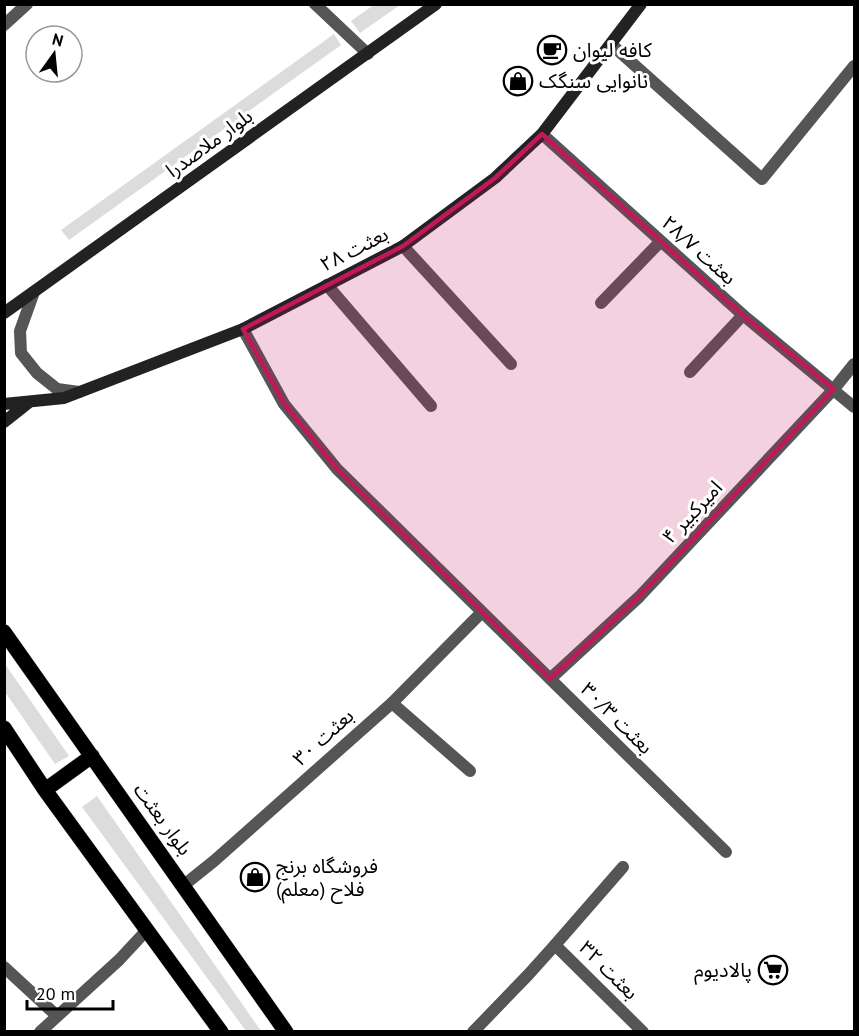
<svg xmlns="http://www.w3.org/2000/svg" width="859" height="1036" viewBox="0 0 859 1036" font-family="'PT Sans','Noto Sans Arabic',sans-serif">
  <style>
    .grass { fill: #dcdcdc }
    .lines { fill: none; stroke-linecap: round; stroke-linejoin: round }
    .primary-casing { stroke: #dbdbdb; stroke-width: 16 }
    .service { stroke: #555; stroke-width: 12 }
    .minor { stroke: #555; stroke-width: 12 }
    .tertiary { stroke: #555; stroke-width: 12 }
    .secondary { stroke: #222; stroke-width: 12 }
    .primary { stroke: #000; stroke-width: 15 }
    .marked { fill: #c2185b; fill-opacity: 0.2; stroke: #c2185b; stroke-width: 4.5; stroke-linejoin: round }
    .labels { text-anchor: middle; stroke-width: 6; stroke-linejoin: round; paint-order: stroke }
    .poi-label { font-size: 20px; fill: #000; stroke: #fff; text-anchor: start }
    .street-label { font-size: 20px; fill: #000; stroke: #fff }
  </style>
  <rect width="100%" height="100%" fill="#fff"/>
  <path class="grass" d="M375 4 400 5 360 33 351 21Z
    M334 34 341 45 69 240 61 230Z
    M4 664H5L69 756 55 764 5 692Z
    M97 796 261 1031H246L82 807Z"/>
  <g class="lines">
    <g class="primary-casing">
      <path id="primary" d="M4 632 286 1032
        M4 728 45 790 221 1032
        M45 790 92 756"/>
    </g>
    <path class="service" d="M612 45 762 179 854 66
      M403 246 511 364
      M327 285 431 406
      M601 303 660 242
      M690 372 743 315
      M392 703 470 771
      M555 945 623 867"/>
    <path class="minor" d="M315 4 368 54
      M4 25 27 4
      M542 134 743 315 854 407
      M243 329 284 404 337 469 726 852
      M550 679 639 597 834 389 854 364
      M184 885 214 861 392 703 482 612
      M4 967 57 1016
      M40 1032 119 960 146 931
      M473 1032 528 975 555 945 643 1032"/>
    <path class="tertiary" d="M34 292 20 331 21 353 37 373 57 389 79 392"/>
    <path class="secondary" d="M4 313 436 4
      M4 404 64 398 243 329 403 246 495 178 542 134 641 4
      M4 422 28 403"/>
    <use href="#primary" class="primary"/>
  </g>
  <path class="marked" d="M542 134 743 315 834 389 639 597 550 679 337 469 284 404 243 329 403 246 495 178Z"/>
  <defs>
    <g id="cafe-ring" transform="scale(1.5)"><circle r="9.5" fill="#fff" stroke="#000" stroke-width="1.5"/><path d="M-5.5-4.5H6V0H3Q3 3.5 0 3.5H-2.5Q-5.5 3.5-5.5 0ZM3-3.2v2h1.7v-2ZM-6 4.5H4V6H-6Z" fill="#000"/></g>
    <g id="shop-ring" transform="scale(1.5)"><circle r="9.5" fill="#fff" stroke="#000" stroke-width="1.5"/><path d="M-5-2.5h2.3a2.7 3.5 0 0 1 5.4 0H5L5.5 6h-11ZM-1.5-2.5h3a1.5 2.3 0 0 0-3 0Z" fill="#000"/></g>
    <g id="supermarket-ring" transform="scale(1.5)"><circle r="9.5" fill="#fff" stroke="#000" stroke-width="1.5"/><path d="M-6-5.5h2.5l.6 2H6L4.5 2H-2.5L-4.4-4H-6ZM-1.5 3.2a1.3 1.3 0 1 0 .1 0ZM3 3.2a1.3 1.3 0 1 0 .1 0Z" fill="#000"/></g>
  </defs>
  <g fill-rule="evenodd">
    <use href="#cafe-ring" x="552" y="50"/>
    <use href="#shop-ring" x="518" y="81"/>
    <use href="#shop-ring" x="255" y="877"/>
    <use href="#supermarket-ring" x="773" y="970"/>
  </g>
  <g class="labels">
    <g class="poi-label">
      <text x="573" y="57">کافه لیوان</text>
      <text x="539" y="88">نانوایی سنگک</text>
      <text x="276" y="873">فروشگاه برنج<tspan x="276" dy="23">فلاح (معلم)</tspan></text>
      <text x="752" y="977" text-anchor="end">پالادیوم</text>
    </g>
    <g class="street-label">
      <text transform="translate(209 143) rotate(-36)" y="7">بلوار ملاصدرا</text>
      <text transform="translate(354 249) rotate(-27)" y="7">بعثت ۲۸</text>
      <text transform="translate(699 250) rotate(42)" y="7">بعثت ۲۸/۷</text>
      <text transform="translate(692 512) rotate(-47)" y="7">امیرکبیر ۴</text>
      <text transform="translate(617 718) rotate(45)" y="7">بعثت ۳۰/۳</text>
      <text transform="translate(323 737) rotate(-42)" y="7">بعثت ۳۰</text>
      <text transform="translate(163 819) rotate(54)" y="7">بلوار بعثت</text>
      <text transform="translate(609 970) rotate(45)" y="7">بعثت ۳۲</text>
    </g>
  </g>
  <rect width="859" height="1036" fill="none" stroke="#000000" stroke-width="12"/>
  <g transform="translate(54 54) rotate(15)"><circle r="28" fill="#ffffff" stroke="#999999" stroke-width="1.5"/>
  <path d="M0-4.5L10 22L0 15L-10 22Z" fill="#000000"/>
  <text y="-9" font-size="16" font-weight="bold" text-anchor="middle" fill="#000000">N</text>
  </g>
  <path d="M27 1000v9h86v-9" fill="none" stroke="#000000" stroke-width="3"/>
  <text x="36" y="1000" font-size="18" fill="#000000" stroke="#ffffff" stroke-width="4.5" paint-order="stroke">20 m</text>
</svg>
